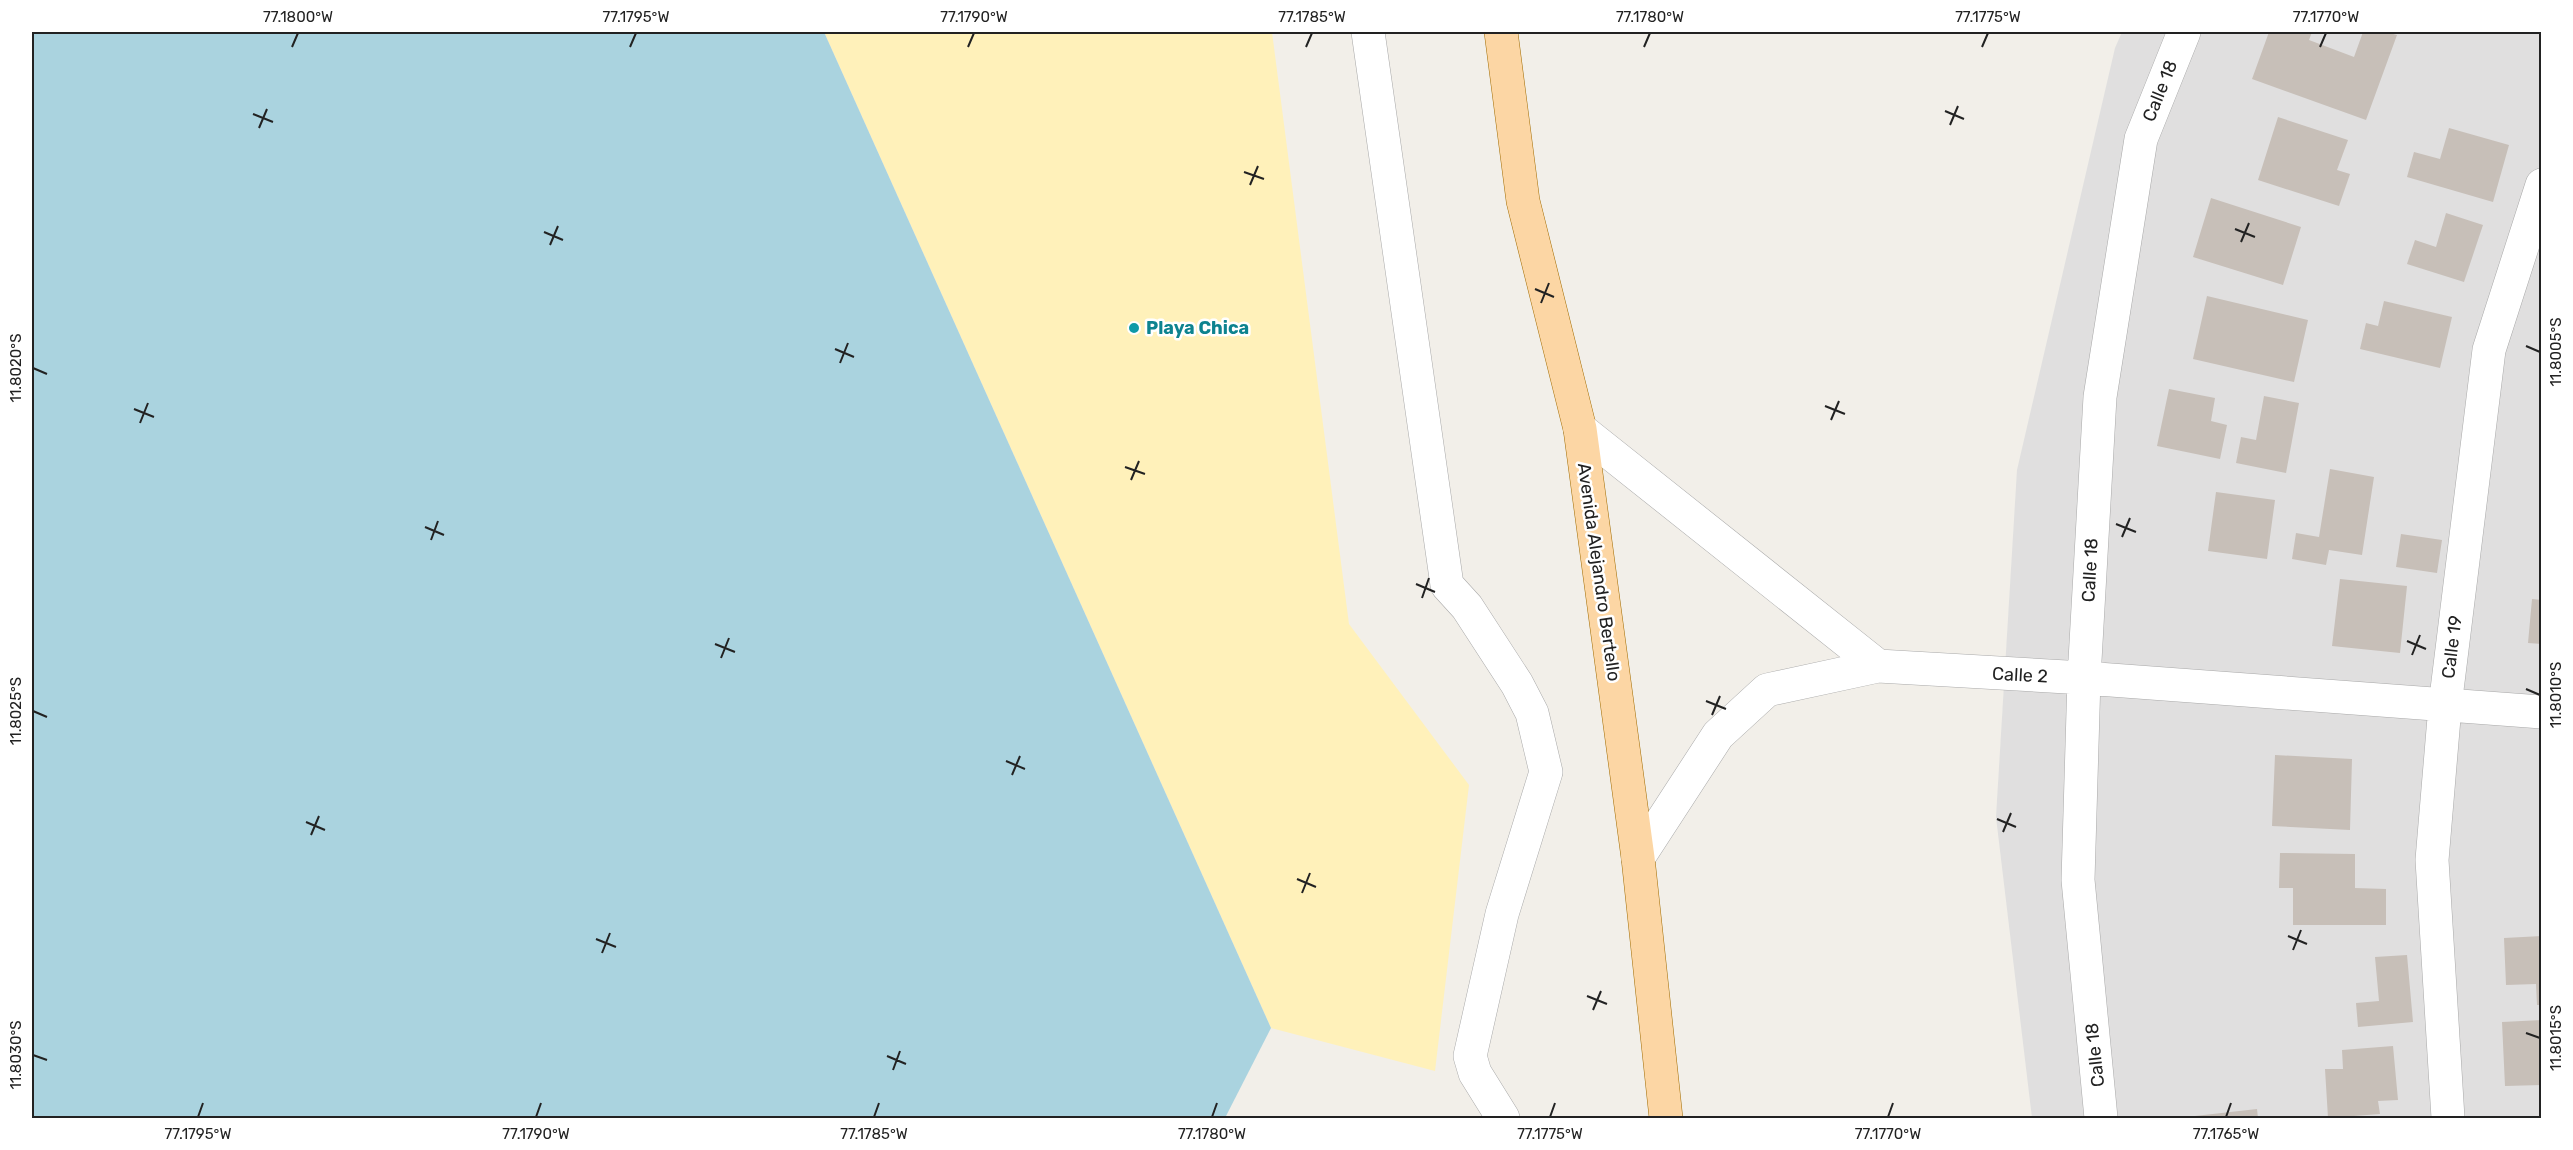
<svg xmlns="http://www.w3.org/2000/svg" width="2573" height="1150" viewBox="0 0 2573 1150" font-family="Rubik,sans-serif">
  <style>
    .residential { fill: #e0dfdf }
    .sand { fill: #fff1ba }
    .water { fill: #aad3df }
    .building { fill: #c7bfb8 }
    .lines { fill: none; stroke-linecap: round; stroke-linejoin: round }
    .minor-casing { stroke: #a9a9a9; stroke-width: 34 }
    .major-casing { stroke: #a06b00; stroke-width: 34 }
    .minor { stroke: #fff; stroke-width: 33 }
    .major { stroke: #fcd6a4; stroke-width: 33 }
    .ticks { fill: none; stroke: #222; stroke-width: 2 }
    .culture-dot { fill: #0f9aa8; stroke: #fff; stroke-width: 2 }
    .labels { text-anchor: middle; stroke-width: 5; stroke-linejoin: round; paint-order: stroke }
    .street-label { font-size: 18px; fill: #222; stroke: #fff }
    .culture-label { font-size: 18px; font-weight: bold; fill: #0d838f; stroke: #fff; text-anchor: start }
    .neatline { fill: none; stroke: #222; stroke-width: 2 }
    .ticks-label { font-size: 15px; text-anchor: middle; fill: #222 }
  </style>
  <rect width="100%" height="100%" fill="#f2efe9"/>
  <path class="residential" d="M2122 32H2541V1118H2032L1996 817 2017 470 2115 48Z"/>
  <path class="sand" d="M824 32H1272L1349 624 1469 785 1435 1071 1271 1028Z"/>
  <path class="water" d="M32 32H824L1271 1028 1225 1118H32Z"/>
  <path class="building" d="M2269 32H2312L2309 40 2354 57 2363 32H2386L2397 35 2366 120 2252 79Z
    M2278 117 2348 140 2337 170 2350 174 2339 206 2258 180Z
    M2449 128 2509 145 2493 202 2407 177 2414 152 2440 159Z
    M2211 198 2301 227 2283 285 2193 257Z
    M2446 213 2483 225 2464 282 2407 264 2415 240 2436 247Z
    M2207 296 2308 320 2294 382 2193 359Z
    M2384 301 2452 317 2440 368 2360 349 2366 323 2378 326Z
    M2169 389 2215 398 2211 421 2227 425 2220 459 2157 446Z
    M2264 396 2299 403 2286 473 2236 463 2241 437 2256 440Z
    M2330 469 2374 477 2362 555 2329 550 2326 565 2292 559 2296 533 2319 537Z
    M2216 492 2275 500 2267 559 2208 551Z
    M2401 534 2442 540 2437 573 2396 567Z
    M2340 579 2407 586 2400 653 2332 646Z
    M2532 599 2542 600V644L2528 643Z
    M2275 755 2352 759 2350 830 2272 826Z
    M2280 853 2355 854V888L2386 889V925H2293V888H2279Z
    M2542 936V1005H2537L2536 984 2506 985 2504 938Z
    M2407 955 2413 1022 2358 1027 2356 1003 2379 1001 2375 957Z
    M2542 1020V1085L2505 1086 2502 1022Z
    M2393 1046 2398 1100 2378 1101 2380 1114 2328 1118 2325 1069H2343L2342 1050Z
    M2257 1109 2258 1118H2186V1117Z"/>
  <g class="lines">
    <g class="minor-casing">
      <path id="minor" d="M1368 32 1447 585 1467 607 1517 684 1532 713 1546 772 1502 914 1470 1056 1475 1073 1503 1118
        M1580 429 1878 666 2084 678 2542 712
        M1638 858 1718 735 1767 690 1878 666
        M2101 1118 2078 880 2084 678 2100 397 2141 139 2184 32
        M2448 1118 2432 860 2445 706 2489 350 2542 185"/>
    </g>
    <g class="major-casing">
      <path id="major" d="M1501 32 1523 201 1580 429 1638 858 1666 1118"/>
    </g>
    <use href="#minor" class="minor"/>
    <use href="#major" class="major"/>
  </g>
  <path class="ticks" d="M292 47 298 33M630 47 636 33M968 47 974 33M1306 47 1312 33M1644 47 1650 33M1982 47 1988 33M2320 47 2326 33M1945 111 1964 119M253 114 273 122M1950 125 1958 106M259 128 267 109M1244 172 1264 179M1250 185 1258 166M2235 229 2255 237M544 232 563 240M2241 242 2249 223M550 245 558 226M1535 289 1554 297M1541 303 1549 283M2526 346 2540 352M835 349 854 357M840 363 848 343M33 368 47 374M1825 406 1845 414M134 409 154 417M1831 420 1839 401M140 423 148 403M1125 467 1145 474M1131 480 1139 461M2116 524 2136 532M425 527 444 535M2122 537 2130 518M431 540 438 521M1416 584 1435 592M1422 598 1429 578M2407 641 2426 649M715 644 735 652M2412 655 2420 635M721 658 729 638M2526 689 2540 695M1706 701 1726 709M33 711 47 717M1712 715 1720 696M1006 761 1025 769M1012 775 1020 756M1997 819 2016 827M306 822 325 830M2003 832 2011 813M311 835 319 816M1297 879 1316 887M1302 893 1310 873M2288 936 2307 944M596 939 616 947M2293 950 2301 930M602 953 610 933M1587 996 1607 1004M1593 1010 1601 991M2526 1033 2540 1038M33 1055 47 1060M887 1056 906 1064M893 1070 900 1051M198 1117 203 1103M536 1117 541 1103M874 1117 879 1103M1212 1117 1217 1103M1550 1117 1555 1103M1888 1117 1893 1103M2226 1117 2231 1103"/>
  <circle class="culture-dot" cx="1134" cy="328" r="6"/>
  <g class="labels">
    <g class="street-label">
      <text transform="translate(2160 91) rotate(-68)" y="6">Calle 18</text>
      <text transform="translate(2090 570) rotate(-87)" y="6">Calle 18</text>
      <text transform="translate(1599 572) rotate(82)" y="6">Avenida Alejandro Bertello</text>
      <text transform="translate(2452 647) rotate(-83)" y="6">Calle 19</text>
      <text transform="translate(2020 675) rotate(3)" y="6">Calle 2</text>
      <text transform="translate(2095 1055) rotate(-96)" y="6">Calle 18</text>
    </g>
    <g class="culture-label">
      <text x="1146" y="334">Playa Chica</text>
    </g>
  </g>
  <rect width="2573" height="1150" fill="none" stroke="#ffffff" stroke-width="66"/>
  <rect x="33" y="33" width="2507" height="1084" class="neatline"/>
  <g class="ticks-label">
    <text x="298" y="22">77.1800°W</text>
    <text x="636" y="22">77.1795°W</text>
    <text x="974" y="22">77.1790°W</text>
    <text x="1312" y="22">77.1785°W</text>
    <text x="1650" y="22">77.1780°W</text>
    <text x="1988" y="22">77.1775°W</text>
    <text x="2326" y="22">77.1770°W</text>
    <text transform="translate(2556 352) rotate(-90)" y="5">11.8005°S</text>
    <text transform="translate(16 368) rotate(-90)" y="5">11.8020°S</text>
    <text transform="translate(2556 695) rotate(-90)" y="5">11.8010°S</text>
    <text transform="translate(16 711) rotate(-90)" y="5">11.8025°S</text>
    <text transform="translate(2556 1038) rotate(-90)" y="5">11.8015°S</text>
    <text transform="translate(16 1055) rotate(-90)" y="5">11.8030°S</text>
    <text x="198" y="1139">77.1795°W</text>
    <text x="536" y="1139">77.1790°W</text>
    <text x="874" y="1139">77.1785°W</text>
    <text x="1212" y="1139">77.1780°W</text>
    <text x="1550" y="1139">77.1775°W</text>
    <text x="1888" y="1139">77.1770°W</text>
    <text x="2226" y="1139">77.1765°W</text>
  </g>
</svg>
